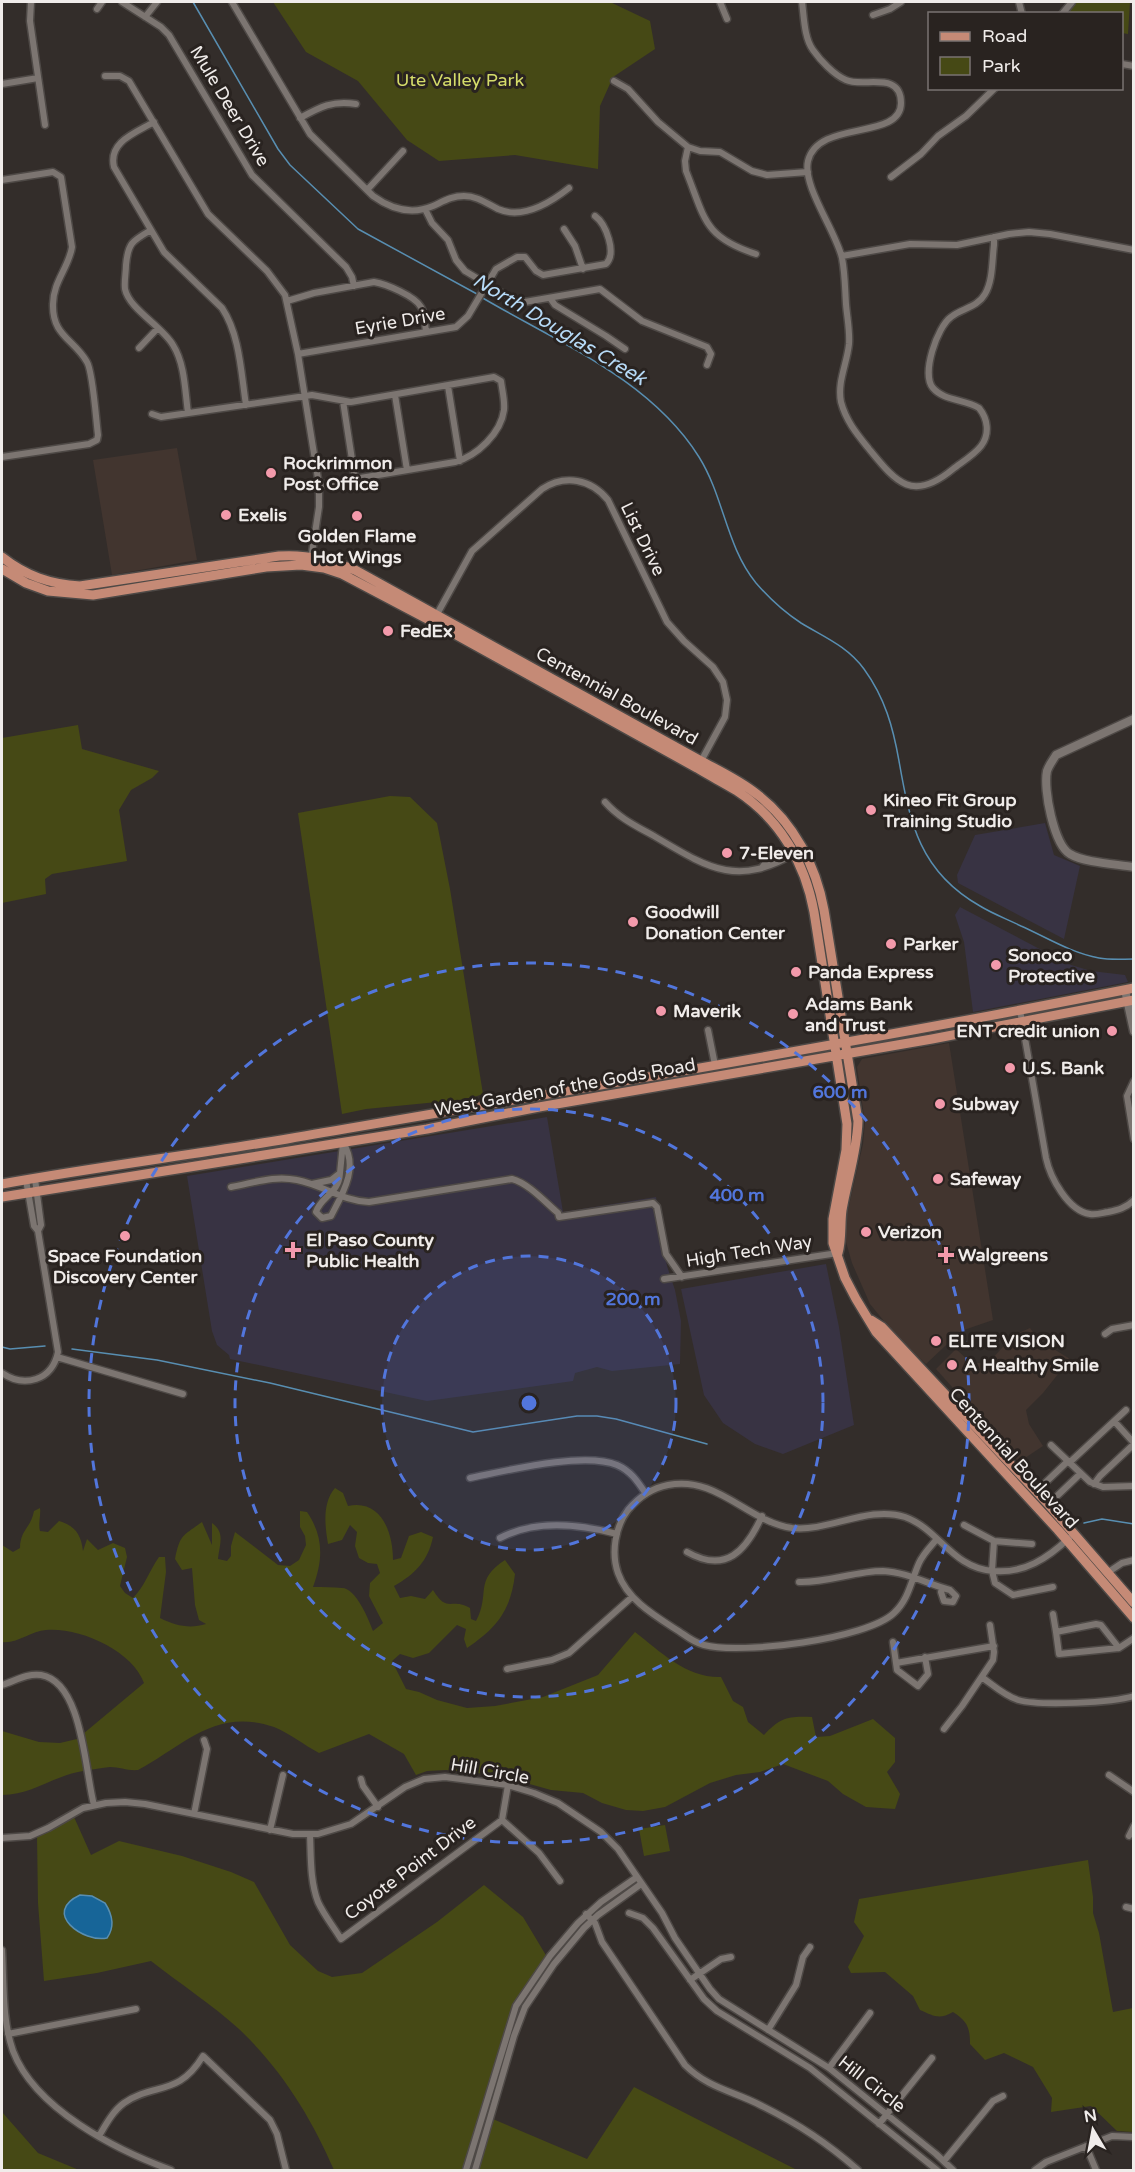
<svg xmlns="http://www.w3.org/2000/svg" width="1135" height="2172" viewBox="0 0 1135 2172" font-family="'Varela Round',sans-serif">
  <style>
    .built { fill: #42352f }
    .industrial { fill: #383343 }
    .green { fill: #464915 }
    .water { fill: #176598; stroke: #588eb1; stroke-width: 1.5 }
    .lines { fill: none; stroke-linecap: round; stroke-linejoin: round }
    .stream { stroke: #588eb1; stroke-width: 1.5 }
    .street-casing { stroke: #4e4946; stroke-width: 9 }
    .secondary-casing { stroke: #4e4946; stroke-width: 11 }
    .primary-casing { stroke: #4e4946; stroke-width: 12 }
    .street { stroke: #7c7571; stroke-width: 6 }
    .secondary { stroke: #7c7571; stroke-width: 8 }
    .primary { stroke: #c58a76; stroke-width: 9 }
    .ring { fill: none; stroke: #5276dc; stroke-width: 3; stroke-dasharray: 10 8 }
    .poi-dot { fill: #f39aab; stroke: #292320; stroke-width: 2 }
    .labels { text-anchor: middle; stroke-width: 6; stroke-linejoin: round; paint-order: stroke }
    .park-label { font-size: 18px; fill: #d5dc6a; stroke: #292320 }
    .street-label { font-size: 18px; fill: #f0ecea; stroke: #292320 }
    .poi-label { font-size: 18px; font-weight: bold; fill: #f0ecea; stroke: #292320; text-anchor: start }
    .water-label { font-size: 20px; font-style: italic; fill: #b6daf7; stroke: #292320 }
    .centre { fill: #5276dc; stroke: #292320; stroke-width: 3 }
    .ring-label { font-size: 18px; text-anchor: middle; font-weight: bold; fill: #5276dc; stroke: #292320; stroke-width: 6; stroke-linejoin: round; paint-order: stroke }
  </style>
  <rect width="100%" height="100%" fill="#332d2a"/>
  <path class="built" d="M177 448 197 560 112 575 93 460Z
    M949 1043 993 1320 961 1331 926 1364 901 1342 870 1304 852 1263 846 1242 845 1223 863 1144 865 1123 857 1067 862 1059Z
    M1030 1328 1039 1340 1070 1359 1043 1393 1026 1410 1029 1424 1043 1446 1019 1462 936 1369 956 1349 971 1363H988L1014 1335Z"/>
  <path class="industrial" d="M1045 823 1054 855 1080 866 1064 939 958 883 957 875 975 835Z
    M960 907 1068 964 1091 971 1125 975 1128 982 973 1012 964 942 955 915Z
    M547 1117 563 1212 656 1197 667 1266 675 1290 681 1321 680 1364 612 1371 597 1367 575 1373 573 1381 427 1401 230 1359 229 1355 217 1345 212 1331 187 1176Z
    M826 1264 839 1327 854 1425 783 1454 755 1444 723 1423 704 1395 681 1289Z"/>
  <path class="green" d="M273 2H610L650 21 655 49 613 77 600 106 598 169 515 155 439 161 407 140 358 81 306 52Z
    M1076 2H1130L1128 34 1122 33V14L1066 13Z
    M78 725 82 749 159 771 152 778 131 790 119 810 127 861 52 874 45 879 46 894 2 903V738Z
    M390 796 410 797 437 823 450 889 483 1094 468 1099 366 1109 342 1114 298 813Z
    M335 1488 343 1493 348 1506C381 1499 393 1532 393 1560L401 1558 409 1536 421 1532 433 1537C428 1561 415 1574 394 1586L400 1598 411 1596 425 1599 433 1590C448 1614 450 1597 470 1608L471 1619 476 1621C491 1593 473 1581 505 1560L515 1574C511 1610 497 1628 467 1648L464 1639 466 1629 457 1625 429 1653 413 1658 400 1654 392 1661 406 1689 419 1692 437 1700 467 1708 495 1706 543 1697 598 1675 635 1632C661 1652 686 1678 721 1677L733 1701 743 1707 748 1722 764 1735C781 1717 788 1716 812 1717L816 1737 830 1736 873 1719 895 1738V1762L887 1772 900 1794 895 1809 866 1807 843 1794 828 1781 783 1764 760 1772 736 1775 710 1783 665 1807 643 1811 626 1810 602 1803 583 1793 551 1790 497 1775 446 1770 427 1771 416 1775 404 1754 369 1734 319 1753C304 1745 289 1733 274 1727 216 1707 184 1745 138 1770 128 1771 120 1767 110 1767 100 1768 88 1770 78 1772 50 1778 31 1795 2 1795V1731L39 1742 60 1743 77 1739 144 1683C132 1650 79 1627 46 1630 31 1631 17 1644 2 1642V1545L13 1552 20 1548C20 1530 31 1528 34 1511L40 1508C41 1516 38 1524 40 1531L48 1532 59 1521C75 1526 81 1534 83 1551L87 1539 98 1550 113 1543 125 1548 127 1557 120 1586 125 1593 133 1598C145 1586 149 1571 159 1557H165L166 1572 160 1618C176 1626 190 1629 206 1624L199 1620 195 1605 192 1568 182 1570 175 1559C180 1534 183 1536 202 1522L212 1545V1523C226 1533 219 1545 218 1559L227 1561 231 1556V1546L235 1532 278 1565 290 1566 299 1560 306 1545 305 1536 300 1527V1511L307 1512C324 1537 323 1560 313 1587 323 1587 333 1587 342 1588 356 1588 369 1620 373 1631L383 1623 369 1596 370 1583 380 1573 377 1564 368 1563 359 1558 355 1546 357 1532 350 1525 342 1540 328 1544C325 1526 322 1503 335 1488Z
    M74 1817 91 1855 119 1841 182 1856 231 1872 254 1882 290 1945 318 1971 332 1977 362 1973 437 1922 484 1885 523 1917 547 1957 513 2008 481 2114 587 2159 634 2087 797 2170H334C311 2117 282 2070 239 2029 214 2006 179 1983 151 1961L97 1973 44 1981 38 1903 37 1836Z
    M665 1825 670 1851 644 1856 639 1829Z
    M1088 1860 1093 1897V1913L1099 1933 1113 2012 1133 2008V2132L1117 2131 1091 2106 1051 2112 1052 2098 1033 2067 1004 2053 985 2060 970 2044C970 2027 967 2021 953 2012 939 2020 934 2016 920 2010L913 1996 885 1972 851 1973 848 1967 864 1936 854 1922 859 1899Z
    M2 2112 38 2153 79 2170H2Z"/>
  <path class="water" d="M80 1895 92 1896 105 1903C112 1914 115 1927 107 1938 84 1943 41 1913 80 1895Z"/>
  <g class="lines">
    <path class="stream" d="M193 2 278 149 290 165 358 229 477 294
      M481 297C557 342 650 379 699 457 724 497 726 546 756 583 769 598 784 612 801 623 824 637 847 646 864 669 885 698 893 727 899 761 910 824 920 872 980 906 993 914 1007 919 1021 926 1046 937 1071 953 1099 958 1110 960 1122 959 1134 959
      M2 1347 10 1349 45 1346
      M72 1349 157 1360 270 1383 473 1432 577 1416H597L616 1419 707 1444
      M1084 1523 1102 1519 1134 1524"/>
    <g class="street-casing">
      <path id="street" d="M31 2 30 21 45 125
        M122 2 161 27 169 35 252 175 346 267 352 277 354 286
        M232 2 310 134 373 196C391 209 412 215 433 206 444 201 452 196 464 196 477 196 486 203 498 209 523 220 550 203 569 188
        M720 2 727 19
        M802 2C804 16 804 38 813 50 820 60 834 75 846 80 863 88 901 70 901 103 901 141 818 119 808 161 802 186 836 231 842 258 845 273 845 289 846 304 847 317 850 331 849 344 847 364 837 382 841 402 846 421 857 434 869 449 896 482 912 503 953 469 962 462 974 455 981 446 990 434 988 419 979 408 965 399 944 401 933 388 921 374 937 327 951 317 962 308 977 308 985 294 993 281 992 260 994 245V237
        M1019 2 1022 14
        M97 9 102 2
        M1062 14 1072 2
        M873 15 890 9 901 2
        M145 17 157 2
        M1122 64 1134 66
        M105 76H120L129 81 208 214 267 271 285 295 298 354 319 485V507L311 559
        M614 81 628 89 658 122 688 147 700 151 720 152 752 171 767 175 808 172
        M2 84 38 78
        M300 118C320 107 333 100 356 104
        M154 122C135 133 108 142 114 167L164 252 222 308C240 335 241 373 246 405
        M688 147 685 161 686 171C705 218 703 237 756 254
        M891 177 921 154 938 136 966 116 995 88
        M2 180 53 172 61 177 72 247C69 267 53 282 53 304 52 336 74 339 87 362 93 372 96 420 98 435L97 440 89 444 2 457
        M367 190 403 151
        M425 209 432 223 448 240 456 260 465 271 519 303 600 289 642 321 707 347 711 354 707 365
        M564 229 575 246 583 269
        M151 230C132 241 128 243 126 265 126 273 124 281 125 289 129 309 162 326 173 345 185 364 185 391 188 413
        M842 256 910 244 957 245 1009 234 1029 232 1050 234 1134 250
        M550 298 555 305 606 336 625 349
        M287 301 314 293 374 282C386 284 415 296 421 307 425 313 425 325 426 332
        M139 348 158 328
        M298 354 456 327 468 316 496 269 517 257H525L536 271 543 275 606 264C617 253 606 224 595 216
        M448 386 460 461
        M395 395 407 470
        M343 401 355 479
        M152 414 161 417 312 395 351 402 494 377 501 381C502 390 505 400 504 410 501 433 477 456 455 462L319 485
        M436 616 472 551 542 489C565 474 591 479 608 500L667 622 684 641 713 667 723 682 727 700 725 717 700 763
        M605 802C619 818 636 826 654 836 708 868 737 888 797 852
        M763 866 767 861 792 847
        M1020 1010 1046 1158C1050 1177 1068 1211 1090 1214 1096 1215 1102 1213 1108 1212 1118 1210 1126 1208 1134 1200
        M708 1030 715 1065
        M1134 1081 1127 1096 1134 1139
        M340 1173C339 1194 321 1196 316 1212L322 1218 331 1216C343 1193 359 1167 343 1143
        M35 1179 41 1225 38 1231
        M312 1184 331 1180 340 1173 343 1143
        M231 1187C254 1183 274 1175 297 1180 323 1185 342 1201 369 1202L512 1179C528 1183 545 1202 558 1213L559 1217 653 1203 657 1207 666 1254 682 1277
        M664 1279 838 1253
        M1105 1334 1112 1329 1134 1325
        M57 1357 183 1394
        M2 1373C24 1388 52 1381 58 1352L38 1231 34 1226 26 1180
        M1114 1421 1134 1443
        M1051 1445 1090 1482 1103 1487 1134 1486
        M1069 1463 1126 1410
        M470 1478C505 1471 584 1451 617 1465 631 1471 638 1482 646 1494
        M1046 1482 1068 1461
        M1094 1484 1100 1476 1134 1444
        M1058 1495 1080 1474
        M964 1525 994 1541 1032 1544
        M500 1538C536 1519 579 1524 617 1534
        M936 1540C930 1547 923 1554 919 1563 911 1581 909 1599 894 1613 867 1639 741 1655 704 1645 696 1643 690 1639 683 1634 659 1618 628 1602 618 1573 611 1553 615 1527 628 1510 638 1498 652 1488 668 1485 717 1475 748 1522 792 1528 829 1532 868 1505 905 1517 939 1529 952 1568 993 1571 1024 1574 1048 1558 1069 1538
        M994 1541 992 1571 995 1583 1013 1595 1053 1587
        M687 1552C726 1574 746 1551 762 1516
        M1107 1573 1122 1563 1134 1560
        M799 1582C827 1583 855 1571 883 1571 906 1572 928 1584 950 1590L956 1596 953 1602 944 1601 941 1592 942 1588
        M1053 1614 1056 1632
        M1096 1624 1101 1625 1119 1648 1059 1654 1056 1632Z
        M893 1642 896 1663
        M1119 1648 1134 1638
        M925 1657 928 1674 918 1686 897 1670 896 1663 994 1646
        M507 1669 552 1660 569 1653 632 1597
        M983 1678C994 1686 1005 1696 1018 1700 1039 1706 1112 1703 1134 1696
        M2 1685C15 1681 27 1673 41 1675 83 1682 85 1773 94 1805
        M944 1729 962 1706 993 1660 994 1652 990 1625
        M1109 1775 1134 1792
        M361 1779 363 1786 378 1807
        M194 1814 207 1749 204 1740
        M502 1820 539 1853 560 1881
        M270 1830 283 1775
        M310 1835C311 1857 310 1881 318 1902 324 1915 333 1926 341 1939L502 1820 508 1785
        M1129 1836 1134 1826
        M2 1838 30 1836 48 1828 83 1808 106 1803 125 1802 145 1804 293 1834H318L351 1824 405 1787 424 1779 445 1777 508 1785 534 1793 558 1803 601 1832 618 1849 662 1913 675 1938 710 1989 719 1999 829 2068 936 2154 953 2170
        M1126 1907 1134 1909
        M629 1913 643 1918 653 1928 704 1999 717 2011 810 2068 937 2170
        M586 1914 595 1923 602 1942 685 2065C709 2089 734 2091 762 2106 800 2125 827 2143 858 2170
        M2 1950C4 1983 2 2020 13 2051 35 2109 116 2150 171 2170
        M690 1980 721 1959 731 1957
        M768 2030 796 1985 803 1957 810 1947
        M8 2034 136 2009
        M829 2068 870 2013
        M879 2124 932 2058
        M99 2136C106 2124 113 2111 124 2103 155 2082 178 2097 203 2056L270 2120 277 2134 286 2170
        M1086 2146 1096 2170
        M944 2161 993 2101 1003 2096
        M466 2170 516 2006 550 1956 578 1923 601 1902 637 1877
        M475 2170 514 2036 525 2007 554 1964 584 1928 598 1915 641 1884
        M1035 2170 1046 2162 1112 2136 1134 2137"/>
    </g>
    <g class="secondary-casing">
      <path id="secondary" d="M1134 719 1056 755C1053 760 1049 765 1047 771 1043 789 1054 845 1070 854 1085 863 1116 864 1134 867
        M1125 990 1134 1031"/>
    </g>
    <g class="primary-casing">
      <path id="primary" d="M2 557C26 576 50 584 80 586L279 556C306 554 331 560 355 570L701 761C720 771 741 781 758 795 794 823 816 866 824 910L858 1121C857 1152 847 1180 842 1210 840 1225 842 1239 838 1253
        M2 569 26 583 48 591 93 595 266 567 301 565 324 568 342 574 433 622 697 768C710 776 724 783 737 791 780 819 805 863 814 912L847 1124 846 1150 833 1219V1243L845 1278 856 1299 876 1332 1058 1530 1134 1618
        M2 1184C96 1167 192 1155 287 1139 569 1090 852 1044 1134 988
        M2 1197 427 1129 539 1107 932 1039 1134 1000
        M871 1320 882 1327 1049 1505 1134 1603"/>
    </g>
    <use href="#street" class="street"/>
    <use href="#secondary" class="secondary"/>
    <use href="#primary" class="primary"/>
  </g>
  <circle cx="529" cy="1403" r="147" fill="#5276dc" fill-opacity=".12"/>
  <g class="ring">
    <circle cx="529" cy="1403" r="147"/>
    <circle cx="529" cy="1403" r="294"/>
    <circle cx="529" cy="1403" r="440"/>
  </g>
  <g class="poi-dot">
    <circle cx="271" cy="473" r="6"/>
    <circle cx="226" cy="515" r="6"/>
    <circle cx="357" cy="516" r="6"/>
    <circle cx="388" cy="631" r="6"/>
    <circle cx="871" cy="810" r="6"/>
    <circle cx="727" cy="853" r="6"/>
    <circle cx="633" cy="922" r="6"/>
    <circle cx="891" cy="944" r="6"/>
    <circle cx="996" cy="965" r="6"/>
    <circle cx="796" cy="972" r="6"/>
    <circle cx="661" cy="1011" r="6"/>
    <circle cx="793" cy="1014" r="6"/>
    <circle cx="1112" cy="1031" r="6"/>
    <circle cx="1010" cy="1068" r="6"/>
    <circle cx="940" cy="1104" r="6"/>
    <circle cx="938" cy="1179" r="6"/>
    <circle cx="866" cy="1232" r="6"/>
    <circle cx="125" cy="1236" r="6"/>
    <path d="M290 1241h6v6h6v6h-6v6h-6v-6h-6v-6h6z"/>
    <path d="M943 1246h6v6h6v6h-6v6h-6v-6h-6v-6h6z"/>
    <circle cx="936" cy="1341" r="6"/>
    <circle cx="952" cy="1365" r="6"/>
  </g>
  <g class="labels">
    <g class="park-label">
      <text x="460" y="86">Ute Valley Park</text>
    </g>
    <g class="street-label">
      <text transform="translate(230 106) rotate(59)" y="6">Mule Deer Drive</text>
      <text transform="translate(400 321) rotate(-10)" y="6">Eyrie Drive</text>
      <text transform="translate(643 539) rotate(64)" y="6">List Drive</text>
      <text transform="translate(617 696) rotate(29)" y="6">Centennial Boulevard</text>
      <text transform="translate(565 1087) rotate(-10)" y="6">West Garden of the Gods Road</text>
      <text transform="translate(749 1251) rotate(-9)" y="6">High Tech Way</text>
      <text transform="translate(1014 1458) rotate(48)" y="6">Centennial Boulevard</text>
      <text transform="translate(490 1771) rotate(10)" y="6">Hill Circle</text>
      <text transform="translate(410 1868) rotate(-37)" y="6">Coyote Point Drive</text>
      <text transform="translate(872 2084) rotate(38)" y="6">Hill Circle</text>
    </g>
    <g class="poi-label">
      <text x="283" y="469">Rockrimmon<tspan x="283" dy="21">Post Office</tspan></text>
      <text x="238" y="521">Exelis</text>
      <text x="357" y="542" text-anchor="middle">Golden Flame<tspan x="357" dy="21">Hot Wings</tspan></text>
      <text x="400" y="637">FedEx</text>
      <text x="883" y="806">Kineo Fit Group<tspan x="883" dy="21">Training Studio</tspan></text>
      <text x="739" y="859">7-Eleven</text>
      <text x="645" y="918">Goodwill<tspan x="645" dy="21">Donation Center</tspan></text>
      <text x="903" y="950">Parker</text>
      <text x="1008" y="961">Sonoco<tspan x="1008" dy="21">Protective</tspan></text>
      <text x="808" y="978">Panda Express</text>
      <text x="805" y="1010">Adams Bank<tspan x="805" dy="21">and Trust</tspan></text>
      <text x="673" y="1017">Maverik</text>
      <text x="1100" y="1037" text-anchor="end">ENT credit union</text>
      <text x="1022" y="1074">U.S. Bank</text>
      <text x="952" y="1110">Subway</text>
      <text x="950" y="1185">Safeway</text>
      <text x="878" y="1238">Verizon</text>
      <text x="306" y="1246">El Paso County<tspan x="306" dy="21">Public Health</tspan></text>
      <text x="958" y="1261">Walgreens</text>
      <text x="125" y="1262" text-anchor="middle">Space Foundation<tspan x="125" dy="21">Discovery Center</tspan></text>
      <text x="948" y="1347">ELITE VISION</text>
      <text x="964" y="1371">A Healthy Smile</text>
    </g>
    <g class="water-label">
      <text transform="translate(560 329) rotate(31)" y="7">North Douglas Creek</text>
    </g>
  </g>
  <circle cx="529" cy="1403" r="9" class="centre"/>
  <g class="ring-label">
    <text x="840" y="1098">600 m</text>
    <text x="737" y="1201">400 m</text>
    <text x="633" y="1305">200 m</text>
  </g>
  <rect width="1135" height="2172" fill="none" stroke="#f0ecea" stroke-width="6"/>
  <rect x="928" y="12" width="195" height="78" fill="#292320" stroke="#797371" stroke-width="1.5"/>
  <rect x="940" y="32" width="30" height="9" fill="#c58a76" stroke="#797371" stroke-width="1.5"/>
  <text x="982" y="42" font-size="18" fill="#f0ecea">Road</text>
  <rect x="940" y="57" width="30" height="18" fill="#464915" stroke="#797371" stroke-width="1.5"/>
  <text x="982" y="72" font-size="18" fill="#f0ecea">Park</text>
  <g transform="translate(1093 2130) rotate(350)" stroke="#292320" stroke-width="4.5" paint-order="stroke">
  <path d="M0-4.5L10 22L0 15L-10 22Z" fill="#f0ecea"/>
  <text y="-9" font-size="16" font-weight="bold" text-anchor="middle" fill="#f0ecea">N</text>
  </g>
</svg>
